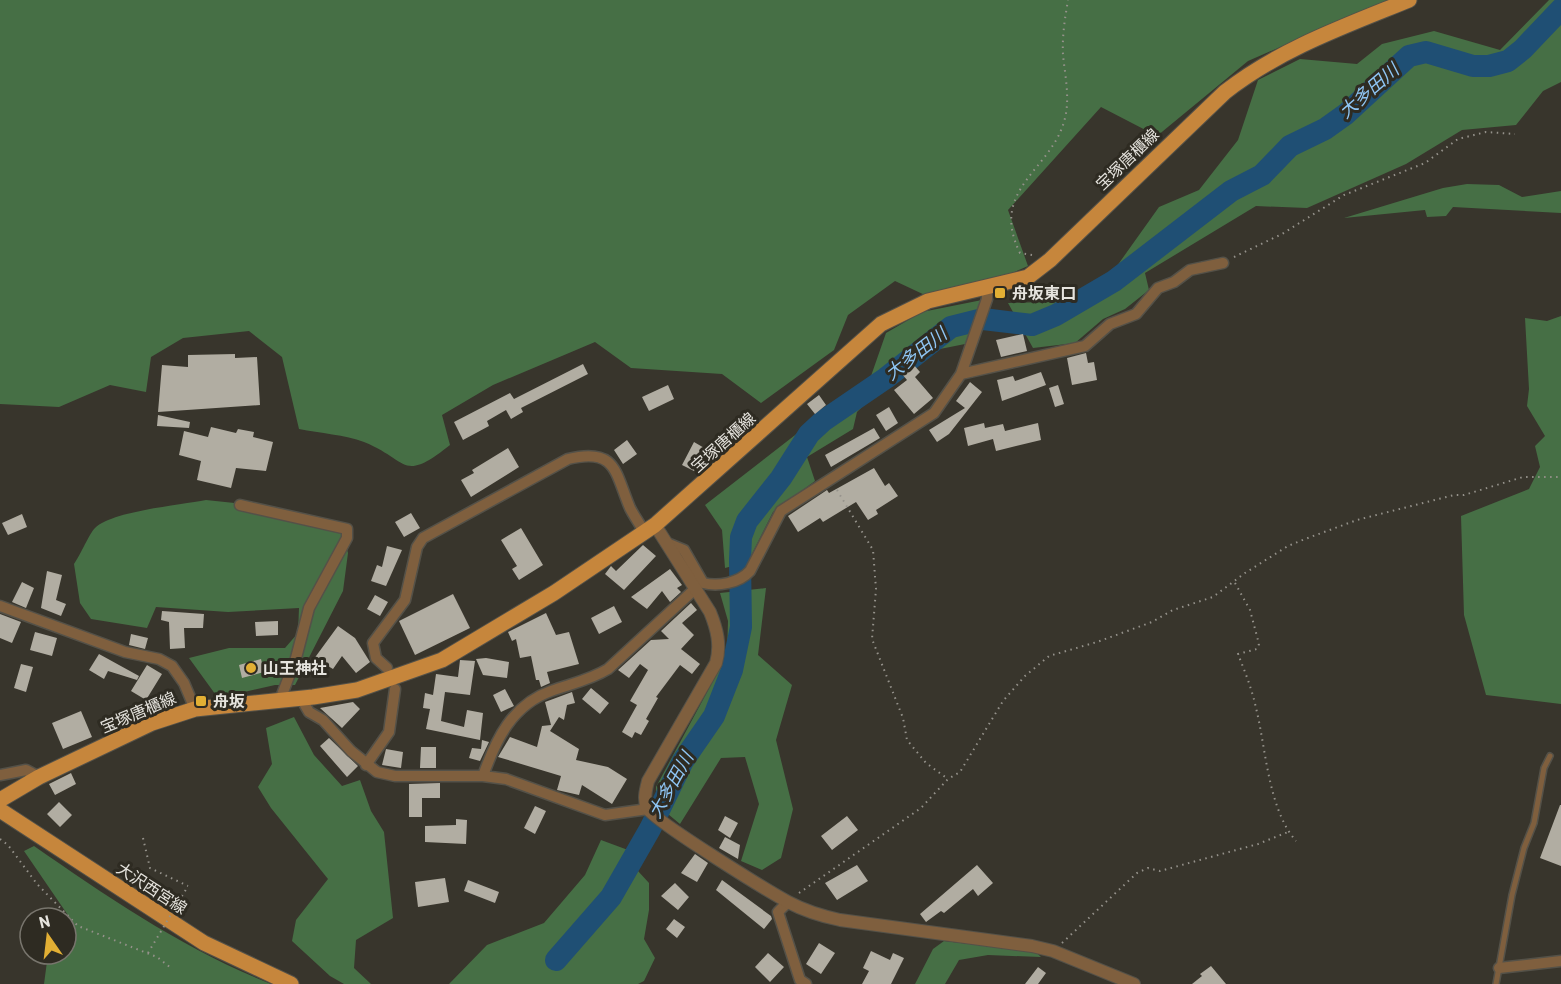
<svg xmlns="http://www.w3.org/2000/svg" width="1561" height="984" viewBox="0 0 1561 984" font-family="Barlow,'Noto Sans JP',sans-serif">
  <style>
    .forest { fill: #466f45 }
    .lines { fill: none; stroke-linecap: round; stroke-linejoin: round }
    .river { stroke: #1f4f74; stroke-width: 22 }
    .building { fill: #b1ada2 }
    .service-casing { stroke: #545148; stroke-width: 8 }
    .minor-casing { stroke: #545148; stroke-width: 13 }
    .tertiary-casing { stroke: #545148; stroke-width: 14 }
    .primary-casing { stroke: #545148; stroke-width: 17 }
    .path { stroke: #95928b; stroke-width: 2; stroke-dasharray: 1.5 4.5; stroke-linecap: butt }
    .service { stroke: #7f5f3e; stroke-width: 5 }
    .minor { stroke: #7f5f3e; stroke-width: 10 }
    .tertiary { stroke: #7f5f3e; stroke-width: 12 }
    .primary { stroke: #c6863c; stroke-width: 15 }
    .path-bridge { stroke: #95928b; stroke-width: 2; stroke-dasharray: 1.5 4.5; stroke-linecap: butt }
    .poi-dot { fill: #e2af34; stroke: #2e2b22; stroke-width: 2 }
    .labels { text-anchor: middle; stroke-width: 6; stroke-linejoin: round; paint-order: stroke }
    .street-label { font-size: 16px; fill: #e6e4de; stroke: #2e2b22 }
    .poi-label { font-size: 16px; font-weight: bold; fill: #e6e4de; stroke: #2e2b22; text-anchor: start }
    .water-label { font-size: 18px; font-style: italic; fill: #8fc6f5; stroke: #2e2b22 }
  </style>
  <rect width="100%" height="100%" fill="#38352c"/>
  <path class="forest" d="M0 0H1388L1248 61 1157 136 1101 107 1008 210 1028 266 981 287 927 296 895 281 848 315 834 350 761 403 722 374 631 368 595 342 493 385 442 415 450 445C401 484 409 460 364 442 345 435 320 433 299 429L282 357 249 331 183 338 151 357 146 392 110 385 59 407 0 404Z
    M1549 0H1561V82L1543 91 1516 125 1462 130 1406 164 1307 208 1256 206 1145 273 1149 290 1125 309 1103 319 1075 343 1033 348 1008 303 1047 302 1107 280 1159 207 1199 190 1238 140 1258 80 1300 59 1357 64 1382 44 1434 31 1500 50Z
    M1467 184 1499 185 1522 197 1561 191V213L1453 207 1446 216 1427 217 1425 210 1344 218 1443 188Z
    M987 299 965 344 920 353 888 381 857 412 853 429 807 457 815 481 773 512 748 562 725 568 722 530 705 505 871 376 886 333 922 312Z
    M1561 316V704L1486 695 1464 615 1461 516 1529 489 1540 467 1535 446 1545 436 1527 406 1529 389 1525 318 1547 321Z
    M206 500 244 504 341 526 348 553 343 591 295 685H275L218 698 189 658 229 648H285L298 633 299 608 228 612 156 607 147 628 91 619 80 603 74 564C81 554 89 534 95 528 112 511 181 505 206 500Z
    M766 588 758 655 792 685 776 740 793 809 781 858 762 870 741 861 759 804 745 757 721 758 680 824 656 804V787L727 655 728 621 720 593Z
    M294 717 314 755 342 786 360 780 371 811 384 832 393 918 356 940 354 968 371 984H344L330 976 292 941 296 920 328 879 271 808 258 787 272 764 266 728Z
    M601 840 628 850 638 871 649 883V910L644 939 655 958 644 981 638 984H449L487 945 544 923 585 875Z
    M34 846C109 898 185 950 271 984H44L48 954H66V928L74 924 24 851Z
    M944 941 1036 952 1041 957 988 955 959 960 945 984H915L933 949Z"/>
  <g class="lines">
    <path class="river" d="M556 960 611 897 650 829 683 761 714 716 732 670 741 627 740 560 741 537 747 521 781 478 809 434 823 421 886 378 951 327 983 319 1032 325 1056 315 1114 281 1231 191 1262 175 1290 146 1325 129 1346 114 1409 56 1426 52 1473 66H1489L1508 61 1523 49 1561 9"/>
  </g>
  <path class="building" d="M1023 334 1027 351 1001 357 996 340Z
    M1086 353 1088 363 1094 362 1097 380 1072 385 1067 358Z
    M235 354V358L257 357 260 405 158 412 162 365 188 367V355Z
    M583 364 588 374 521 408 523 412 511 419 506 410 487 421 489 426 463 440 454 422 510 393 514 399Z
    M913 364 920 372 915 377 933 398 914 414 894 390 907 380 902 374Z
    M1041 372 1046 385 1002 401 997 380 1013 376 1015 381Z
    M970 382 982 392 949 434 937 442 929 430 965 408 956 401Z
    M668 385 674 399 649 411 642 397Z
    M1058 385 1064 404 1055 407 1049 388Z
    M819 395 826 405 815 414 807 404Z
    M889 407 898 423 886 431 876 415Z
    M158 415 190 422 189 428 157 426Z
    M984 423 985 428 1003 424 1005 431 1038 423 1041 440 996 451 993 439 968 446 964 428Z
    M211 427 236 433 238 429 254 432 253 437 273 442 266 471 236 468 231 488 197 480 201 461 179 455 184 431 208 437Z
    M874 428 880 438 831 467 825 455Z
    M627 440 637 454 623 464 614 450Z
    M694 442 706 449 694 471 682 465Z
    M508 448 519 467 471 497 461 480 474 473 472 470Z
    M874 468 885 486 889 483 898 496 876 510 878 514 868 520 856 502 823 522 820 518 798 532 788 516 827 490 829 493Z
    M411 513 420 528 404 537 395 522Z
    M22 514 27 527 8 535 2 523Z
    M521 528 543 565 519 580 512 569 517 566 501 540Z
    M643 545 656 556 624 590 605 574 611 566 616 571Z
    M387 546 402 550 386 586 371 581 377 565 382 567Z
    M670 569 682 585 677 588 681 592 670 602 662 591 647 609 631 597Z
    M47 571 62 575 56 600 66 604 61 616 41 608Z
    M22 582 34 588 26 608 12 602Z
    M453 594 470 628 415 655 399 621Z
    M375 595 388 602 380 616 367 609Z
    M691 603 697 610 682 623 694 635 681 649 700 664 692 674 680 665 656 697 658 698 646 719 649 721 641 735 635 732 632 738 622 732 637 705 630 701 648 670 640 664 629 678 618 670 651 640 669 639 661 631Z
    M614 606 622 622 599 634 591 618Z
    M162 611 204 614 203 628H184L185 648 170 649 169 622 161 620Z
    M546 613 556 635 569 632 579 664 547 672 550 683 541 687 539 680H536L531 656 520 658 516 639 512 641 508 632Z
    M0 614 21 622 12 643 0 638Z
    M278 621V635L256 636 255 622Z
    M338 626 355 638 370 662 356 673 342 656 333 669 328 666 319 676 308 667Z
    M35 632 57 638 52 656 30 650Z
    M131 634 148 638 145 649 129 645Z
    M99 654 139 676 137 680 108 671 104 679 89 670Z
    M486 658 509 662 507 678 483 675 476 659Z
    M261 659 264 672 242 678 239 665Z
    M460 660 475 661 470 695 445 692 441 721 464 727 467 710 483 713 480 740 426 729 430 709 423 708 425 693 433 695 436 674 458 677Z
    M21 664 33 667 26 692 14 688Z
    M147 665 162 674 146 700 131 691Z
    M591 688 609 703 600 714 582 699Z
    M505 689 514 706 501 712 493 695Z
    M572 692 575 703 567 705 564 720 559 717 550 731 579 749 576 760 608 767 627 779 612 804 582 785 579 795 557 790 561 776 498 757 510 737 537 747 542 726 551 725 545 702Z
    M353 702 360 709 342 728 320 708Z
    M81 711 92 737 63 749 52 723Z
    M329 738 358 766 347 777 320 746Z
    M482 740 489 742 480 761 469 758 472 748 481 749Z
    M421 747H436V768H420Z
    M386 749 403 752 401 768 382 765Z
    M71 773 76 784 55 795 49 784Z
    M440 783V798H422V817H409V784Z
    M59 802 72 815 60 827 47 814Z
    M1560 805H1561V866L1540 858Z
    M535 806 546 811 535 834 524 828Z
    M725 816 738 823 730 838 718 830Z
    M847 816 858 830 832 850 821 836Z
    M456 819 467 820 466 844 425 842V826L456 825Z
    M725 837 740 845 738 859 719 848Z
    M695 854 708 863 697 882 681 873Z
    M857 865 868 881 837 900 825 883Z
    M977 865 993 883 978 896 973 889 944 913 941 911 926 922 920 914Z
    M445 878 449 902 418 907 415 882Z
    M468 880 499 892 495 903 464 891Z
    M722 880 771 916 772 919 764 929 716 890Z
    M675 883 689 897 678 910 661 896Z
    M674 919 685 927 677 938 666 929Z
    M819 943 835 953 821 974 806 964Z
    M871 951 890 960 893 953 904 958 891 984H862L869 971 863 968Z
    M768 953 784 967 770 982 755 967Z
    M1211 966 1226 984H1192L1202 976 1200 974Z
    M1038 967 1046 973 1038 984H1025Z"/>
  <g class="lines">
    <g class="service-casing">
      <path id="service" d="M1496 984 1512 895 1524 848 1534 823 1544 768 1550 756"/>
    </g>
    <g class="minor-casing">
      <path id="minor" d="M961 374 987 299V287
        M240 505 347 529V538L309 608 296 658 280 700
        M667 543 684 550 703 583C718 587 739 583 750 571L781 511 934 413 961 374 1085 346 1110 324 1136 314 1158 288 1174 282 1190 270 1223 263
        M0 606 125 652 159 659 172 666 184 683 195 709
        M387 668 376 658 373 643 405 600 417 547 423 538 568 459C617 447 615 473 630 508 634 516 640 524 644 532
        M301 698 309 712 323 720 351 751 377 772 395 776H483L506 779 605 815 648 809
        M366 765 389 732 395 689
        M0 775 26 770 39 777
        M483 776C496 739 512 705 551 691 570 684 590 680 608 669L696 588
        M788 902 778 912 800 980 806 984
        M1499 968 1561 961"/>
    </g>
    <g class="tertiary-casing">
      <path id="tertiary" d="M655 525 710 612C717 629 721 645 716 663L648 781C646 789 643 799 647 808 654 821 768 891 788 902 805 911 821 916 840 920L1032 946 1053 951 1134 984"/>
    </g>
    <g class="primary-casing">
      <path id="primary" d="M0 800 39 777 152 723 195 709 313 697 357 690 442 660 554 593 655 525 881 324 928 301 1028 277 1050 260 1225 92C1280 49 1345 26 1409 0
        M0 810 204 943 291 984"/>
    </g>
    <path class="path" d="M1032 255 1020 253C988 188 1053 170 1065 118 1070 98 1065 75 1063 55 1062 36 1065 18 1068 0
      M1234 257 1282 234 1344 195 1425 163 1458 139 1486 132 1515 134
      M837 490 873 550 876 589 872 639 903 718 907 740 926 763 948 779
      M1235 583 1250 610 1259 644 1257 649 1238 654C1245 672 1252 689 1256 708 1266 748 1268 809 1296 841
      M143 838 150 868 188 886
      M0 839 8 845 37 884 78 926 157 957 171 968
      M799 893 921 808 948 779 960 772 1003 701 1025 676 1049 656 1097 642 1152 622 1173 610 1213 597 1245 573 1288 546 1305 539 1357 520 1454 495H1464L1523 477H1561
      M1062 943 1137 873 1148 868 1160 871 1258 844 1288 832"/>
    <use href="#service" class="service"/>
    <use href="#minor" class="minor"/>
    <use href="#tertiary" class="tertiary"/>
    <use href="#primary" class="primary"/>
    <path class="path-bridge" d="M148 953 188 886"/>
  </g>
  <g class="poi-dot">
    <rect x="994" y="287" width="12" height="12" rx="3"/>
    <circle cx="251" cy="668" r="6"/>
    <rect x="195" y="695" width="12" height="12" rx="3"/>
  </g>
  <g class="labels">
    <g class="street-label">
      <text transform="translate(1127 159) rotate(-44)" y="6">宝塚唐櫃線</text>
      <text transform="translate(723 442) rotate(-42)" y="6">宝塚唐櫃線</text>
      <text transform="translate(138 712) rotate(-23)" y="6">宝塚唐櫃線</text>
      <text transform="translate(152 888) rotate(33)" y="6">大沢西宮線</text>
    </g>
    <g class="poi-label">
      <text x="1012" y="299">舟坂東口</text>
      <text x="263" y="674">山王神社</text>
      <text x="213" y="707">舟坂</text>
    </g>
    <g class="water-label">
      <text transform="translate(1369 91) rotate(-41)" y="6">大多田川</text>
      <text transform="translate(916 354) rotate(-38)" y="6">大多田川</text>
      <text transform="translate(671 785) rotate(-61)" y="6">大多田川</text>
    </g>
  </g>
  <g transform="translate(48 936) rotate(346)"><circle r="28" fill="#2e2b22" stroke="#78756d" stroke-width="1.5"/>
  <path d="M0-4.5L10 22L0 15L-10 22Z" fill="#e2af34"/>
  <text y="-9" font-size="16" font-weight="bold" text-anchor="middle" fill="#e6e4de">N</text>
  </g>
</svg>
